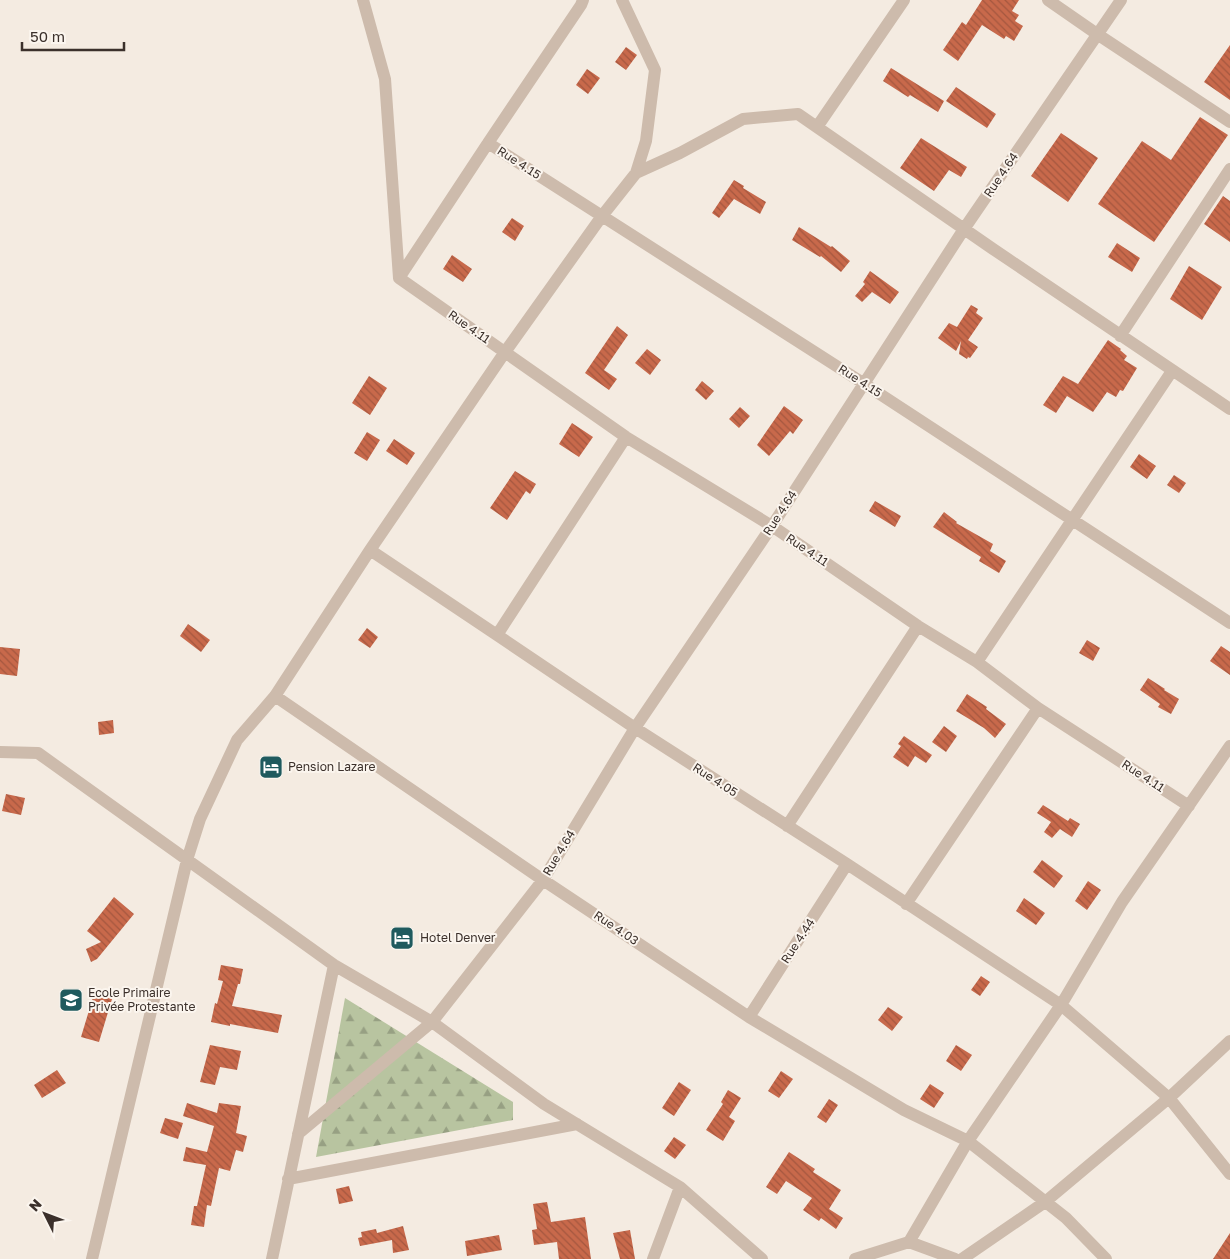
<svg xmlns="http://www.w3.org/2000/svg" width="1230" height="1259" viewBox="0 0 1230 1259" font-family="'Golos Text',sans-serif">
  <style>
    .forest { fill: url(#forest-firs) }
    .building { fill: url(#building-back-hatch) }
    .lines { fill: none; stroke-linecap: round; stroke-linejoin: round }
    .minor { stroke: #cdbbac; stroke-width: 12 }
    .labels { text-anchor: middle; stroke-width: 4; stroke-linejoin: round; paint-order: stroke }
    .street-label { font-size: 12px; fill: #3b302b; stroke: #fbf5ee }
    .poi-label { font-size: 12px; fill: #3b302b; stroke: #fbf5ee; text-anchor: start }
  </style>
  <defs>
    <pattern id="forest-firs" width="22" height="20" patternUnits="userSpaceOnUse" patternTransform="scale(1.25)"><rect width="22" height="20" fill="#b8c4a0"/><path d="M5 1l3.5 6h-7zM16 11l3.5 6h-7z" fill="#97a083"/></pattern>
    <pattern id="building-back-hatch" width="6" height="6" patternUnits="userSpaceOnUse" patternTransform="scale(1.25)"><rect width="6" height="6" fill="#c8694b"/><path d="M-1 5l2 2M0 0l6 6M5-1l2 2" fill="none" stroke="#a4573f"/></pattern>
  </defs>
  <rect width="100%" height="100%" fill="#f4ebe1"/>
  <path class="forest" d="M345 998 513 1102V1120L316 1157Z"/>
  <path class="building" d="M982 0H1019L1012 11 1019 15 1015 21 1023 26 1014 41 1006 36 1004 39 982 25 958 61 943 50 962 22 966 25Z
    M1230 45V100L1204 82Z
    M626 47 637 55 626 70 615 62Z
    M891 68 944 101 938 112 910 95 908 97 883 81Z
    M587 69 600 78 588 94 576 85Z
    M956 87 996 114 987 128 946 101Z
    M1200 117 1228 135 1154 242 1098 204 1142 141 1171 160Z
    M1061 133 1098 158 1068 202 1031 176Z
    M921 138 967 167 961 177 949 170 934 191 900 168Z
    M734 180 744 186 743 188 766 202 760 214 734 199 719 218 712 213Z
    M1223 196 1230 201V242L1204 224Z
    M512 218 524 226 515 241 502 232Z
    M799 227 831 247 832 246 850 261 841 272 821 256 820 257 792 240Z
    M1117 243 1140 258 1132 272 1108 257Z
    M452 255 472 269 463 282 443 269Z
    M1189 266 1222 287 1202 320 1170 299Z
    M870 271 899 292 890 304 872 292 862 302 855 296 865 284 863 282Z
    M971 305 978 309 976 313 983 318 968 340 978 347 970 358 968 357 967 359 959 354 961 341 956 351 938 338 949 323 957 327Z
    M617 326 628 335 604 370 617 379 609 390 585 373Z
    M1108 340 1121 349 1120 350 1127 356 1124 360 1137 368 1123 391 1120 390 1116 397 1107 392 1093 412 1067 396 1056 413 1043 405 1063 376 1078 384Z
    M647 349 661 360 650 375 635 363Z
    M369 376 387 388 370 415 352 403Z
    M702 381 714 391 706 400 695 390Z
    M784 406 803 420 793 434 790 431 769 456 757 445Z
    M740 407 750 416 739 428 729 419Z
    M572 423 593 437 579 457 559 444Z
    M367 432 380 440 367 461 354 453Z
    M394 439 415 453 407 465 386 451Z
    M1139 454 1156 466 1147 479 1130 467Z
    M515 471 536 484 530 494 526 491 507 520 490 508Z
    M1174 475 1186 483 1179 493 1167 485Z
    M875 501 901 516 895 527 869 511Z
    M944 512 957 522 956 523 993 544 990 551 1006 561 999 573 979 561 981 557 933 527Z
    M188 624 210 640 201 652 180 636Z
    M367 628 378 637 370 648 358 640Z
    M1087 640 1100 648 1093 661 1079 653Z
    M1221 646 1230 652V675L1210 661Z
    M0 647 20 649 17 676 0 674Z
    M1148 678 1165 689 1164 690 1179 699 1171 714 1158 707 1160 704 1140 690Z
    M967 694 987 707 986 709 1006 724 995 738 984 728 956 711Z
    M113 720 114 733 99 735 98 722Z
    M944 726 957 736 946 752 932 742Z
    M904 736 932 755 926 763 915 756 908 767 893 757 901 746 898 744Z
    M6 794 25 798 21 815 2 811Z
    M1043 805 1068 821 1070 818 1080 824 1072 837 1060 829 1052 838 1044 832 1051 822 1037 813Z
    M1042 860 1063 876 1054 888 1033 872Z
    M1088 881 1101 890 1087 910 1075 901Z
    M114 897 134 914 97 959 91 962 86 949 101 942 87 931Z
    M1024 898 1045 913 1036 925 1016 911Z
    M221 965 243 969 240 984H238L232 1006 282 1015 278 1033 230 1024V1026L211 1022 215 1003 217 1004 223 981 218 980Z
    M981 976 990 982 980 996 971 990Z
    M94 994 112 999 99 1042 81 1037Z
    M888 1007 903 1017 892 1031 878 1020Z
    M210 1045 241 1051 237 1070 220 1067 215 1085 200 1082Z
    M956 1045 972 1055 961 1071 946 1061Z
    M57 1070 66 1083 42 1098 34 1085Z
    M781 1071 793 1079 779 1098 768 1091Z
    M679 1082 691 1090 674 1116 662 1108Z
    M930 1084 944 1093 934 1108 920 1099Z
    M728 1090 741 1098 729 1117 735 1121 723 1141 706 1130 723 1104 721 1102Z
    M829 1099 838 1105 826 1123 817 1117Z
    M187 1103 217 1113 219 1103 241 1106 236 1133 247 1136 243 1152 236 1150 230 1171 219 1168 211 1206 207 1205 204 1227 191 1225 194 1206H197L206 1165 183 1161 186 1147 207 1152 214 1126 183 1116Z
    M165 1118 183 1123 178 1139 160 1133Z
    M674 1137 686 1145 675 1159 664 1151Z
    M789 1152 815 1169 813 1172 841 1190 829 1209 843 1218 836 1229 821 1218 819 1221 803 1210 812 1198 786 1181 777 1194 766 1187Z
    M349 1186 353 1201 339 1204 336 1189Z
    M547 1202 551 1222 585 1217 591 1259H559L557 1242 534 1245 532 1230 537 1229 533 1204Z
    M403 1226 409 1250 393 1253 392 1240 360 1246 358 1238 362 1237 361 1232 376 1229 377 1233Z
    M630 1230 635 1259H620L613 1233Z
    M1230 1233V1259H1213Z
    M499 1235 502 1250 467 1256 465 1241Z"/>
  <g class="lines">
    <path class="minor" d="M363 0 385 79 399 278
      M1048 0 1097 34 1230 122
      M817 127 904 0
      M488 143 863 383 1230 623
      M636 173 680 153 743 119 798 114 993 249 1230 409
      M399 278 626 437 772 526 918 626 977 662 1038 708 1189 806
      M399 278 488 143 581 5 583 0
      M1120 336 1230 169
      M370 550 497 635 635 728 847 864 1061 1005 1169 1098 1230 1174
      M497 635 626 437
      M977 662 1172 371
      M275 696 543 880 749 1017 904 1110 968 1141 1066 1218 1106 1259
      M0 752 38 753 334 965 432 1022 544 1104 680 1187 762 1259
      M787 826 918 626
      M906 904 1038 708
      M749 1017 847 864
      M298 1134 432 1022 543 880 635 728 772 526 964 229 1121 0
      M288 1179 577 1124
      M909 1242 968 1141 1061 1005 1122 902 1230 746
      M92 1259 187 860 200 819 237 740 275 696 370 550 505 352 602 216 636 173 646 141 655 70 622 0
      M272 1259 334 965
      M653 1259 680 1187
      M855 1259 909 1242 955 1259
      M962 1259 1045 1202 1169 1098 1230 1041"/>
  </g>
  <defs>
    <g id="hotel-square" transform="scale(1.25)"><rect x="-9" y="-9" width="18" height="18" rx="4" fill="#1f5a5e" stroke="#fbf5ee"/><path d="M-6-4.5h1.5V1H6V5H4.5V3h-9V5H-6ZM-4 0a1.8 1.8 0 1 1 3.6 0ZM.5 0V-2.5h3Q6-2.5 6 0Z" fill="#fff"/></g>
    <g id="school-square" transform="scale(1.25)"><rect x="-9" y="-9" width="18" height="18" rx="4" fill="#1f5a5e" stroke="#fbf5ee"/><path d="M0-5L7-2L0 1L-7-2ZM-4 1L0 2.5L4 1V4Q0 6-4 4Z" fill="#fff"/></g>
  </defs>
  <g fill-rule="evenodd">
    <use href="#hotel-square" x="271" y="767"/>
    <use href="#hotel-square" x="402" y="938"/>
    <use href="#school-square" x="71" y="1000"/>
  </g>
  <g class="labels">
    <g class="street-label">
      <text transform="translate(519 163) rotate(33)" y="4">Rue 4.15</text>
      <text transform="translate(1001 175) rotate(-56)" y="4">Rue 4.64</text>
      <text transform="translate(469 327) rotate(35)" y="4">Rue 4.11</text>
      <text transform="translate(860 381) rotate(33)" y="4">Rue 4.15</text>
      <text transform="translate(780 513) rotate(-57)" y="4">Rue 4.64</text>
      <text transform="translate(807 550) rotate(34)" y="4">Rue 4.11</text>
      <text transform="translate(1143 776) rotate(33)" y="4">Rue 4.11</text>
      <text transform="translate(715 780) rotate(33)" y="4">Rue 4.05</text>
      <text transform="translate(559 853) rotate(-59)" y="4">Rue 4.64</text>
      <text transform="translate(616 928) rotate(34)" y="4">Rue 4.03</text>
      <text transform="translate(798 941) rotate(-57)" y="4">Rue 4.44</text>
    </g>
    <g class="poi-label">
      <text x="288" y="771">Pension Lazare</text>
      <text x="420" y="942">Hotel Denver</text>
      <text x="88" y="997">Ecole Primaire<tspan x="88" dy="14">Privée Protestante</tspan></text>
    </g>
  </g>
  <g transform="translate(45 1214) rotate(312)" stroke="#fbf5ee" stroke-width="4" paint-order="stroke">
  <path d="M0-4L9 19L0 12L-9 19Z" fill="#3b302b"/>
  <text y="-8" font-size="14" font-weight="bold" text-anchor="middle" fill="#3b302b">N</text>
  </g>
  <path d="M22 42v8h102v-8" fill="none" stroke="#3b302b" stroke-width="2.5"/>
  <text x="30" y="42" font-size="15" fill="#3b302b" stroke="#fbf5ee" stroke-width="4" paint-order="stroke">50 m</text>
</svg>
